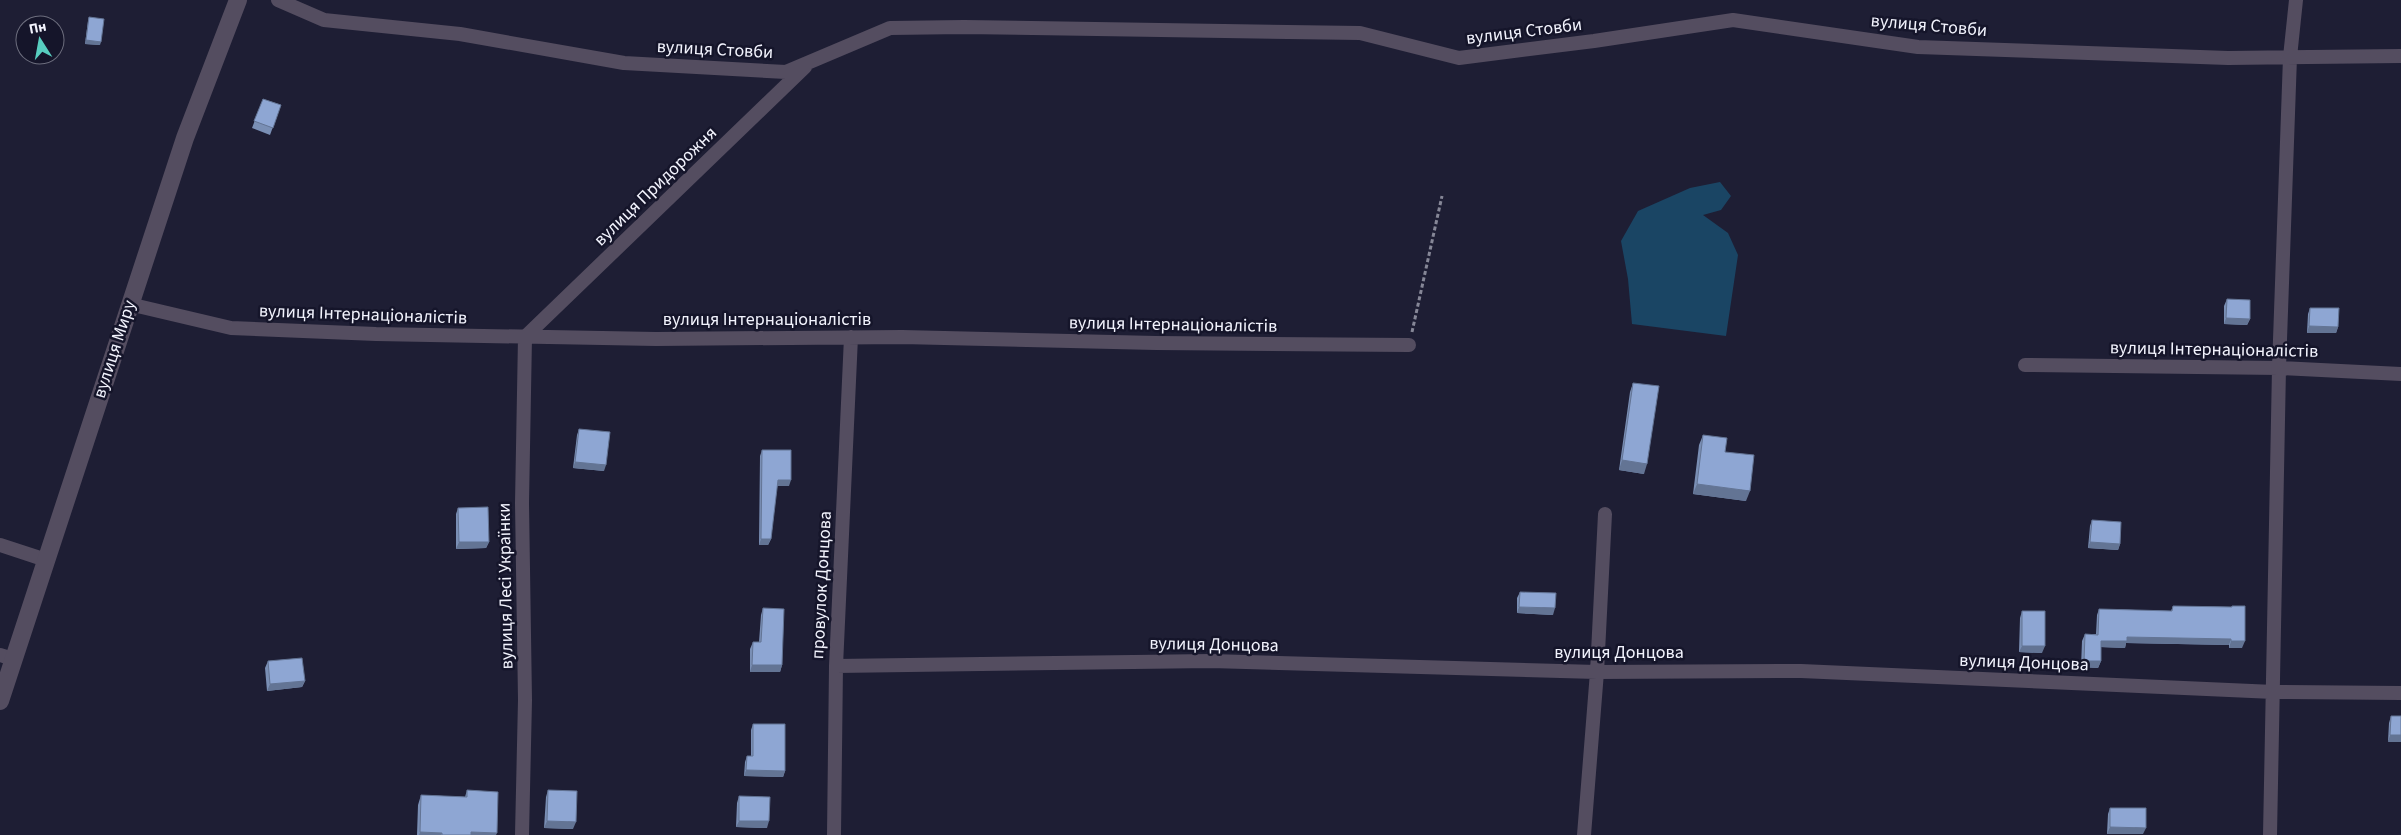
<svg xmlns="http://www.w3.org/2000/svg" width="2401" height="835" viewBox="0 0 2401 835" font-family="'Source Sans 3',sans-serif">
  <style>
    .water { fill: #1a4564 }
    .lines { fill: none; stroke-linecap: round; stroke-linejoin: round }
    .path { stroke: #868797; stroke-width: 3; stroke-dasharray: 4 2.5; stroke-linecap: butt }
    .minor { stroke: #544d60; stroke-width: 14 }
    .tertiary { stroke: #544d60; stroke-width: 18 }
    .wall { fill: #7a8fb5 }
    .shaded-wall { fill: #637494 }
    .building { fill: #8ea6d3; stroke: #637494 }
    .labels { text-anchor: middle; stroke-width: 5; stroke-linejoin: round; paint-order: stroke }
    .street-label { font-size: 18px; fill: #f2f3fd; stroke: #15152a }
  </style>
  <rect width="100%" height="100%" fill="#1e1e34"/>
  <path class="water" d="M1720 182 1731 196 1721 210 1703 215 1728 233 1738 255 1726 336 1632 324 1628 279 1621 241 1638 211 1690 188Z"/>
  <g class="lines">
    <path class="path" d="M1412 332 1442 196"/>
    <path class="minor" d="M278 0 324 20 460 34 624 63 786 72 890 28 964 27 1360 33 1459 58 1594 41 1733 20 1918 47 2228 58 2401 56
      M129 304 231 328 376 334 656 339 902 337 1156 343 1409 345
      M2025 365 2279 368 2401 374
      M0 545 46 560
      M0 655 13 659
      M836 666 1211 661 1597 672 1801 671 2274 692 2401 693
      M522 835 525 700 522 503 525 337 805 67
      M834 835 836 666 851 337
      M1584 835 1597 672 1605 514
      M2270 835 2279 368 2290 57 2296 0"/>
    <path class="tertiary" d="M0 701 185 138 238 0"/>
  </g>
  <path class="wall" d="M89 17 100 45 85 44 88 21Z
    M263 99 281 105 270 135 252 128Z
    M2227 299 2250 319 2247 325 2224 324V306Z
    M2310 308 2338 327 2336 333H2307L2308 314Z
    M1633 383 1644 474 1619 470 1630 392Z
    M579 429 604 471 573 468 577 435Z
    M1703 435 1725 452 1746 501 1693 494 1699 445Z
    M762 450 789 486H777L771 539 768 545H759L760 456Z
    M458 508 489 542 486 548 456 549V514Z
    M2092 520 2120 544 2118 550 2088 548 2090 526Z
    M1520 592 1553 615 1517 613V598Z
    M2173 606 2231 607 2232 606 2242 648H2229V645L2126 643 2125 648 2101 647V661L2098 668 2081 667 2082 641 2085 634H2096L2097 615 2099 609 2171 611Z
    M763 608 782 665 780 672H750V649L753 642H759L761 615Z
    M2022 611 2042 653 2019 652 2020 618Z
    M268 661 305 681 302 687 267 691 265 668Z
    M2391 716H2401L2388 742 2389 723Z
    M753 724 785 771 783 777 744 776 745 762 747 756H751V730Z
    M467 790 496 835H417L418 805 421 795 465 797Z
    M548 790 573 829 544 828 546 797Z
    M739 796 767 828 736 827 737 803Z
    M2110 808 2143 834H2107L2108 814Z"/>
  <path class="shaded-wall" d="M86 40 101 42 100 45 85 44Z
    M2226 318 2250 319 2247 325 2224 324Z
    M2309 326 2338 327 2336 333H2307Z
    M1622 460 1647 464 1644 474 1619 470Z
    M575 462 606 465 604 471 573 468Z
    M778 480H791L789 486H776Z
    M1697 484 1750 491 1746 501 1693 494Z
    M761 539H771L768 545H759Z
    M459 542H489L486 548 456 549Z
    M2090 542 2120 544 2118 550 2088 548Z
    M1519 607 1555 608 1553 615 1517 613Z
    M2127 637 2231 639 2229 645 2126 643 2125 648 2099 647 2101 641Z
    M2231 641H2245L2242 648H2229Z
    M2022 646H2045L2042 653 2019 652Z
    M2084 661H2101L2098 668 2081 667Z
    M752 665H782L780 672H750Z
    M305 681 302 687 267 691 270 684Z
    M2390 735H2401V742H2388Z
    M746 770 785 771 783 777 744 776Z
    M547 821 576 822 573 829 544 828Z
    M739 821H769L767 828 736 827Z
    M2110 827 2146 828 2143 834H2107Z
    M420 832 442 833 441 835H419Z
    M471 832 497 833 496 835H470Z"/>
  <path class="building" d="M89 17 104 19 101 42 86 40Z
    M263 99 281 105 273 128 254 121Z
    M2227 299 2250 300V319L2226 318Z
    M2310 308H2339L2338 327 2309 326Z
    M1633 383 1659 386 1647 464 1622 460Z
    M579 429 610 432 606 465 575 462Z
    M1703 435 1727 438 1725 452 1754 455 1750 491 1697 484Z
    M762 450H791V480H778L771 539H761Z
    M488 507 489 542H459L458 508Z
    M2092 520 2121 522 2120 544 2090 542Z
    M1520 592 1556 593 1555 608 1519 607Z
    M2173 606 2232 607V606H2245V641H2231V639L2127 637V641H2101V661H2084L2085 634 2098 635 2099 609 2172 611Z
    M763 608 784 609 782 665H752L753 642H761Z
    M2022 611H2045V646H2022Z
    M302 658 305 681 270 684 268 661Z
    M2391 716H2401V735H2390Z
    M753 724H785V771L746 770 747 756H753Z
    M467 790 498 792 497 833 471 832V835H442V833L420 832 421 795 467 797Z
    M548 790 577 791 576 822 547 821Z
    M739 796 770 797 769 821H739Z
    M2110 808H2146V828L2110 827Z"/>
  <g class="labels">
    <g class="street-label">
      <text transform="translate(1929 25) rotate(5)" y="6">вулиця Стовби</text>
      <text transform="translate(1524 31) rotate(-7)" y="6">вулиця Стовби</text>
      <text transform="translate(715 49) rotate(3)" y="6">вулиця Стовби</text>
      <text transform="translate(655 186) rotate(-44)" y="6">вулиця Придорожня</text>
      <text transform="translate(363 314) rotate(2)" y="6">вулиця Інтернаціоналістів</text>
      <text x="767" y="325">вулиця Інтернаціоналістів</text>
      <text transform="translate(1173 324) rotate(1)" y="6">вулиця Інтернаціоналістів</text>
      <text transform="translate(114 349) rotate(-72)" y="6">вулиця Миру</text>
      <text transform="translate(2214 349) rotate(1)" y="6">вулиця Інтернаціоналістів</text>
      <text transform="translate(821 585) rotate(-87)" y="6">провулок Донцова</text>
      <text transform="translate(505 586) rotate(-91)" y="6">вулиця Лесі Українки</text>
      <text transform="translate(1214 644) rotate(1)" y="6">вулиця Донцова</text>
      <text x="1619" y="658">вулиця Донцова</text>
      <text transform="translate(2024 662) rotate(2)" y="6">вулиця Донцова</text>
    </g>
  </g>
  <g transform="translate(40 40) rotate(349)"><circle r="24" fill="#15152a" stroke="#6d6e7e"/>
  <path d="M0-4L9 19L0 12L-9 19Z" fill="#58cec0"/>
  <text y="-8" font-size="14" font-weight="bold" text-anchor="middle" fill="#f2f3fd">Пн</text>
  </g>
</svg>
